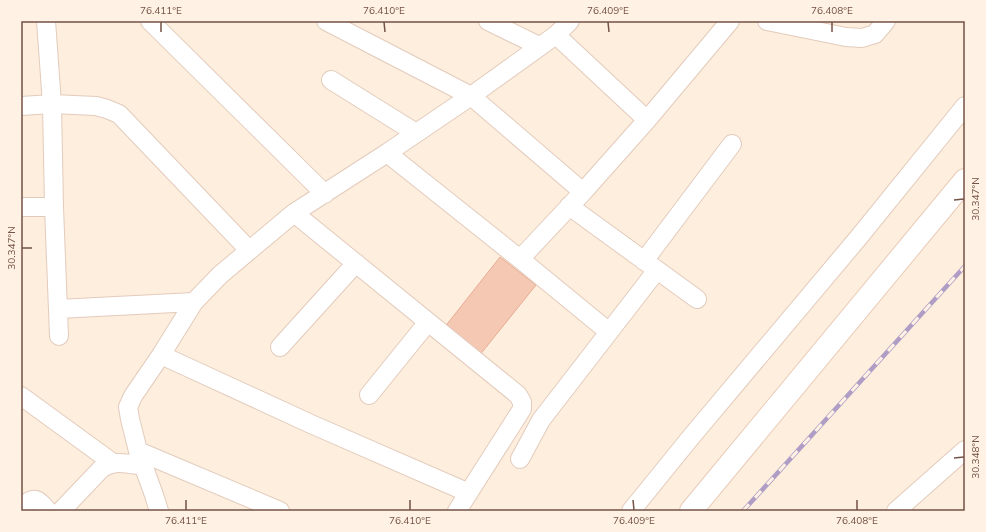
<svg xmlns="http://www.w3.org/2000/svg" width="986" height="532" viewBox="0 0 986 532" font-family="Mulish,sans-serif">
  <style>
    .building { fill: #f4c8b3; stroke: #e8ac93 }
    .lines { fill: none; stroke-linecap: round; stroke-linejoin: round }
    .street-casing { stroke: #e3cbbc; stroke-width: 20 }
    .secondary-casing { stroke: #e9cbb8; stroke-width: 24 }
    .street { stroke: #fff; stroke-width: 18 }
    .secondary { stroke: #fff; stroke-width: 22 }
    .rail-casing { stroke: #af9dc6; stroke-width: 4.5 }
    .rail { stroke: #fff2e4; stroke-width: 3; stroke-dasharray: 9; stroke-linecap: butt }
    .ticks { fill: none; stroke: #745245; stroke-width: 1.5 }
    .neatline { fill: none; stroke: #745245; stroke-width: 1.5 }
    .ticks-label { font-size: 10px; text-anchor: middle; fill: #745245 }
  </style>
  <rect width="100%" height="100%" fill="#fdeedd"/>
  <path class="building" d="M500 257 536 285 479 356 444 328Z"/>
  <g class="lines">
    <g class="street-casing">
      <path id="street" d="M46 21 52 104 54 207 59 336
        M150 21 325 194
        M326 21 471 96 583 192
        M488 21 539 46
        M767 21 846 37 862 38 875 34 886 21
        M556 35 647 120
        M331 80 416 133
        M21 106 52 104 96 106 107 109 119 114 249 250
        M387 153 520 259 609 332
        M569 206 697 299
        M21 207H54
        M294 213 518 395 522 402V409L457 511
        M520 259 583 192 647 120 730 21
        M644 261 732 144
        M58 309 194 302
        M280 347 356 263
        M161 355 311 424 469 493
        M369 395 428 322
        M21 396 113 463
        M138 451 280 511
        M520 459 541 420 657 270
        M21 509C33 494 38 499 48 511
        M61 511 101 469C115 459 128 464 144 466
        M159 511 154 495 138 451 130 419 128 407 133 396 161 355 194 302 220 275 294 213 387 153 471 96 556 35 570 21
        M631 511 691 437 859 237 965 106
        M896 511 965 450"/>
    </g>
    <g class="secondary-casing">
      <path id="secondary" d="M691 511 965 180"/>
    </g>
    <use href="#street" class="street"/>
    <use href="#secondary" class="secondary"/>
    <g class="rail-casing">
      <path id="rail" d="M743 511 965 266"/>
    </g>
    <use href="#rail" class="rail"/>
  </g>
  <path class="ticks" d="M161 22V32M384 22 385 32M608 22 609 32M832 22V32M954 200 964 199M22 248H32M954 458 964 457M186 500V510M410 500V510M633 500 634 510M857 500V510"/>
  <rect width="986" height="532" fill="none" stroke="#fff2e4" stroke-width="44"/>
  <rect x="22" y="22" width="942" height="488" class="neatline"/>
  <g class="ticks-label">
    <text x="161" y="14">76.411°E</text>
    <text x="384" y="14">76.410°E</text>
    <text x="608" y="14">76.409°E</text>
    <text x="832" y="14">76.408°E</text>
    <text transform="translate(975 199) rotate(-90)" y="4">30.347°N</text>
    <text transform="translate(11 248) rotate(-90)" y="4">30.347°N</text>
    <text transform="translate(975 457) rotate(-90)" y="4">30.348°N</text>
    <text x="186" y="524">76.411°E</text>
    <text x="410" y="524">76.410°E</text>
    <text x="634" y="524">76.409°E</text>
    <text x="857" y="524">76.408°E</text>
  </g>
</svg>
